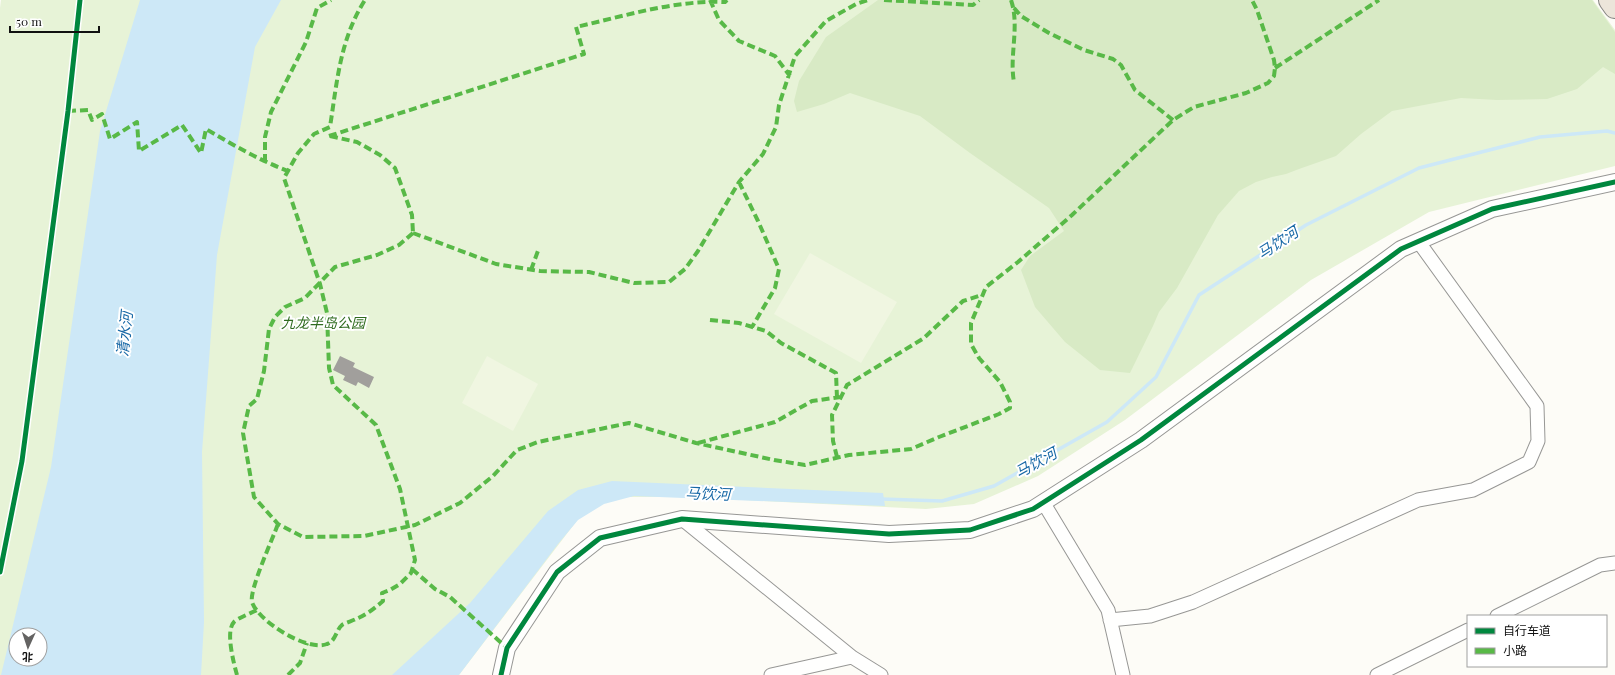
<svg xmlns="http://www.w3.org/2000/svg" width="1615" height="675" viewBox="0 0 1615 675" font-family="'Playfair Display','Noto Sans SC',serif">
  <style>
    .green { fill: #e7f3d7; fill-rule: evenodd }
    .forest { fill: #d8eac5 }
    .pitch { fill: #f0f6e1 }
    .water { fill: #cde8f7; fill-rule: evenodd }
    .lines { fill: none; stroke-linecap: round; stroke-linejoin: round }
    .stream { stroke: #cde8f7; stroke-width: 3.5 }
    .building { fill: #a19f9c }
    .minor-casing { stroke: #979795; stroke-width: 15 }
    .tertiary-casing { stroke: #979795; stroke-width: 18 }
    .trunk-casing { stroke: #858482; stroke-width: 24 }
    .minor { stroke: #fffffe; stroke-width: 13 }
    .tertiary { stroke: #fffffe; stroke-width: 16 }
    .trunk { stroke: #ece5da; stroke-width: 22 }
    .quiet { stroke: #58b947; stroke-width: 4; stroke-dasharray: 8 4; stroke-linecap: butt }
    .cycleway-casing { stroke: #fff; stroke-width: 8 }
    .cycleway { stroke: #00873e; stroke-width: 5 }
    .labels { text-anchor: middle; stroke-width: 4; stroke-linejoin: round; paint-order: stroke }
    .park-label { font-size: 14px; font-style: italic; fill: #2f6b1f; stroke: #fff }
    .water-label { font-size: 15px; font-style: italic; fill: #1768a6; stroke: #fff }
  </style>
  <rect width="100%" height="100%" fill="#fdfcf7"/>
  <path class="green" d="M1 0H1593L1615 30V166L1429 212 1311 280 1125 420 1038 476 974 504 926 509 680 497H611L582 514 459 675H0V8ZM16 635H40V659H16Z"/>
  <path class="forest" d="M878 0H1592L1615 32V74L1603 67 1577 89 1547 99 1497 100 1461 98 1392 111 1361 134 1336 156 1299 169 1286 174 1272 177 1256 182 1239 191 1218 215 1177 288 1159 312 1153 326 1130 373 1100 370 1065 342 1035 307 1021 270 1030 256 1064 231 1049 208 970 153 920 116 850 93 824 104 797 112 794 101 799 81 826 37Z"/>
  <path class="pitch" d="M810 253 897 302 861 363 774 314Z
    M487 356 538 384 513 431 462 403Z"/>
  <path class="water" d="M140 0H281L255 47 217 255 202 452 204 622 201 675H1L51 467 100 131ZM16 635H40V659H16Z
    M612 481 883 493 885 506 634 496 604 504 578 520 558 544 459 675H392L470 603 548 511 578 490Z"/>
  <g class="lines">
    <path class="stream" d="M881 499 942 501 994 486 1107 422 1156 377 1199 295 1306 225 1419 168 1540 137 1607 131 1615 133"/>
  </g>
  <path class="building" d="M340 356 355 363 353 367 374 377 369 388 358 382 356 386 343 380 345 376 333 370Z"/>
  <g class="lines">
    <g class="minor-casing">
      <path id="minor" d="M1043 502 1108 610 1123 675
        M682 519 852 657 881 675
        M1497 616 1600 565 1615 563
        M1110 620 1150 616 1193 602 1418 500 1473 490 1529 462 1538 441 1537 406 1418 241
        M771 675 852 657
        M1377 675 1468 630"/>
    </g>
    <g class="tertiary-casing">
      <path id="tertiary" d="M501 675 507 648 557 572 600 538 682 519 889 534 970 530 1033 509 1141 440 1401 249 1492 209 1615 182"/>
    </g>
    <g class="trunk-casing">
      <path id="trunk" d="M1610 0 1615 7"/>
    </g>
    <use href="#minor" class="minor"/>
    <use href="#tertiary" class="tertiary"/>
    <use href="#trunk" class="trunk"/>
    <path class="quiet" d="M710 0 719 20 739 41 775 56 790 76
      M884 0 973 5 979 0
      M1011 0C1020 26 1009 56 1014 82
      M1014 8 1021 16 1049 33 1084 50 1113 59 1121 65 1135 90 1173 120
      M1275 68 1379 0
      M68 111 88 110 92 120 102 114 110 139 137 122 139 151 182 125 201 153 206 129C233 145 259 160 288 171
      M329 136 584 54 576 27C625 16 674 0 725 2L727 0
      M330 136 357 142 380 155 395 168 412 215 413 233
      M265 162V137L271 112 306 42 317 8 331 0
      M739 182 758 221 779 269 775 288 752 327
      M413 233 399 245 377 255 335 267 305 298 285 307 275 317 269 329 264 371 257 399 249 406 243 433 254 497 278 524 303 537 364 536 415 525 460 503 493 476 517 450 538 442 629 423 696 443 774 460 805 465 849 455 911 449 939 437 999 414 1010 408V402L1000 382 979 358 971 344V323L986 287 1018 262 1072 215 1173 120 1194 107 1246 93 1268 83 1274 76 1275 68 1274 60 1257 10 1252 0
      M413 233 496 264 540 271 589 272 634 283 669 282 685 269 698 251 739 182 763 154 776 127 779 105 795 56 826 21 856 4 868 0
      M531 270 539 248
      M710 320 739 323 766 331 781 343 836 373 837 398
      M698 443 775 422 812 401 841 397
      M837 457 833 441 832 415 847 385 924 338 963 301 982 295
      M278 524C273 538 249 590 252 602 258 621 307 652 327 644 336 641 336 630 342 625 345 623 352 621 356 619 366 615 375 608 383 601L382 593 390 590 400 584 411 573 415 560 400 489 376 425 333 385 329 368 327 313 320 284 284 178 298 153 314 134 330 127C337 82 340 39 365 0
      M412 569 435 589 450 597 507 648
      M237 675C234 664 225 631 234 622 238 618 251 613 257 610
      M288 675 300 663 307 643"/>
    <g class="cycleway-casing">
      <path id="cycleway" d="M0 572 22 461 68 111 80 0
        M501 675 507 648 557 572 600 538 682 519 889 534 970 530 1033 509 1141 440 1401 249 1492 209 1615 182"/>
    </g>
    <use href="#cycleway" class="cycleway"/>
  </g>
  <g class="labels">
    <g class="park-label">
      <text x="323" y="328">九龙半岛公园</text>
    </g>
    <g class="water-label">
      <text transform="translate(1278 243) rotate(-33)" y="5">马饮河</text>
      <text transform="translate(125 334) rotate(-84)" y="5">清水河</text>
      <text transform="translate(1036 463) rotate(-29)" y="5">马饮河</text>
      <text transform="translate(708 494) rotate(2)" y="5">马饮河</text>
    </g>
  </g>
  <rect x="1467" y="615" width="140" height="52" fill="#ffffff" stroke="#a0a0a0"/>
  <rect x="1475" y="628" width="20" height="6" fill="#00873e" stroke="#a0a0a0"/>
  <text x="1503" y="635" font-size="12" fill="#111111">自行车道</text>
  <rect x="1475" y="648" width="20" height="6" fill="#58b947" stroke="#a0a0a0"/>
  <text x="1503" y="655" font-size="12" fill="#111111">小路</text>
  <g transform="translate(28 647) rotate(183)"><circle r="19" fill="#ffffff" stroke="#a0a0a0"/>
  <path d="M0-3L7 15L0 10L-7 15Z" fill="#646362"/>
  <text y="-6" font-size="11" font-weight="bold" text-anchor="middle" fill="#111111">北</text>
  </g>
  <path d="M10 26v6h89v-6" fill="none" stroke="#111111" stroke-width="2"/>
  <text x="16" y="26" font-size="12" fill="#111111" stroke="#ffffff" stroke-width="3" paint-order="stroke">50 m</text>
</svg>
